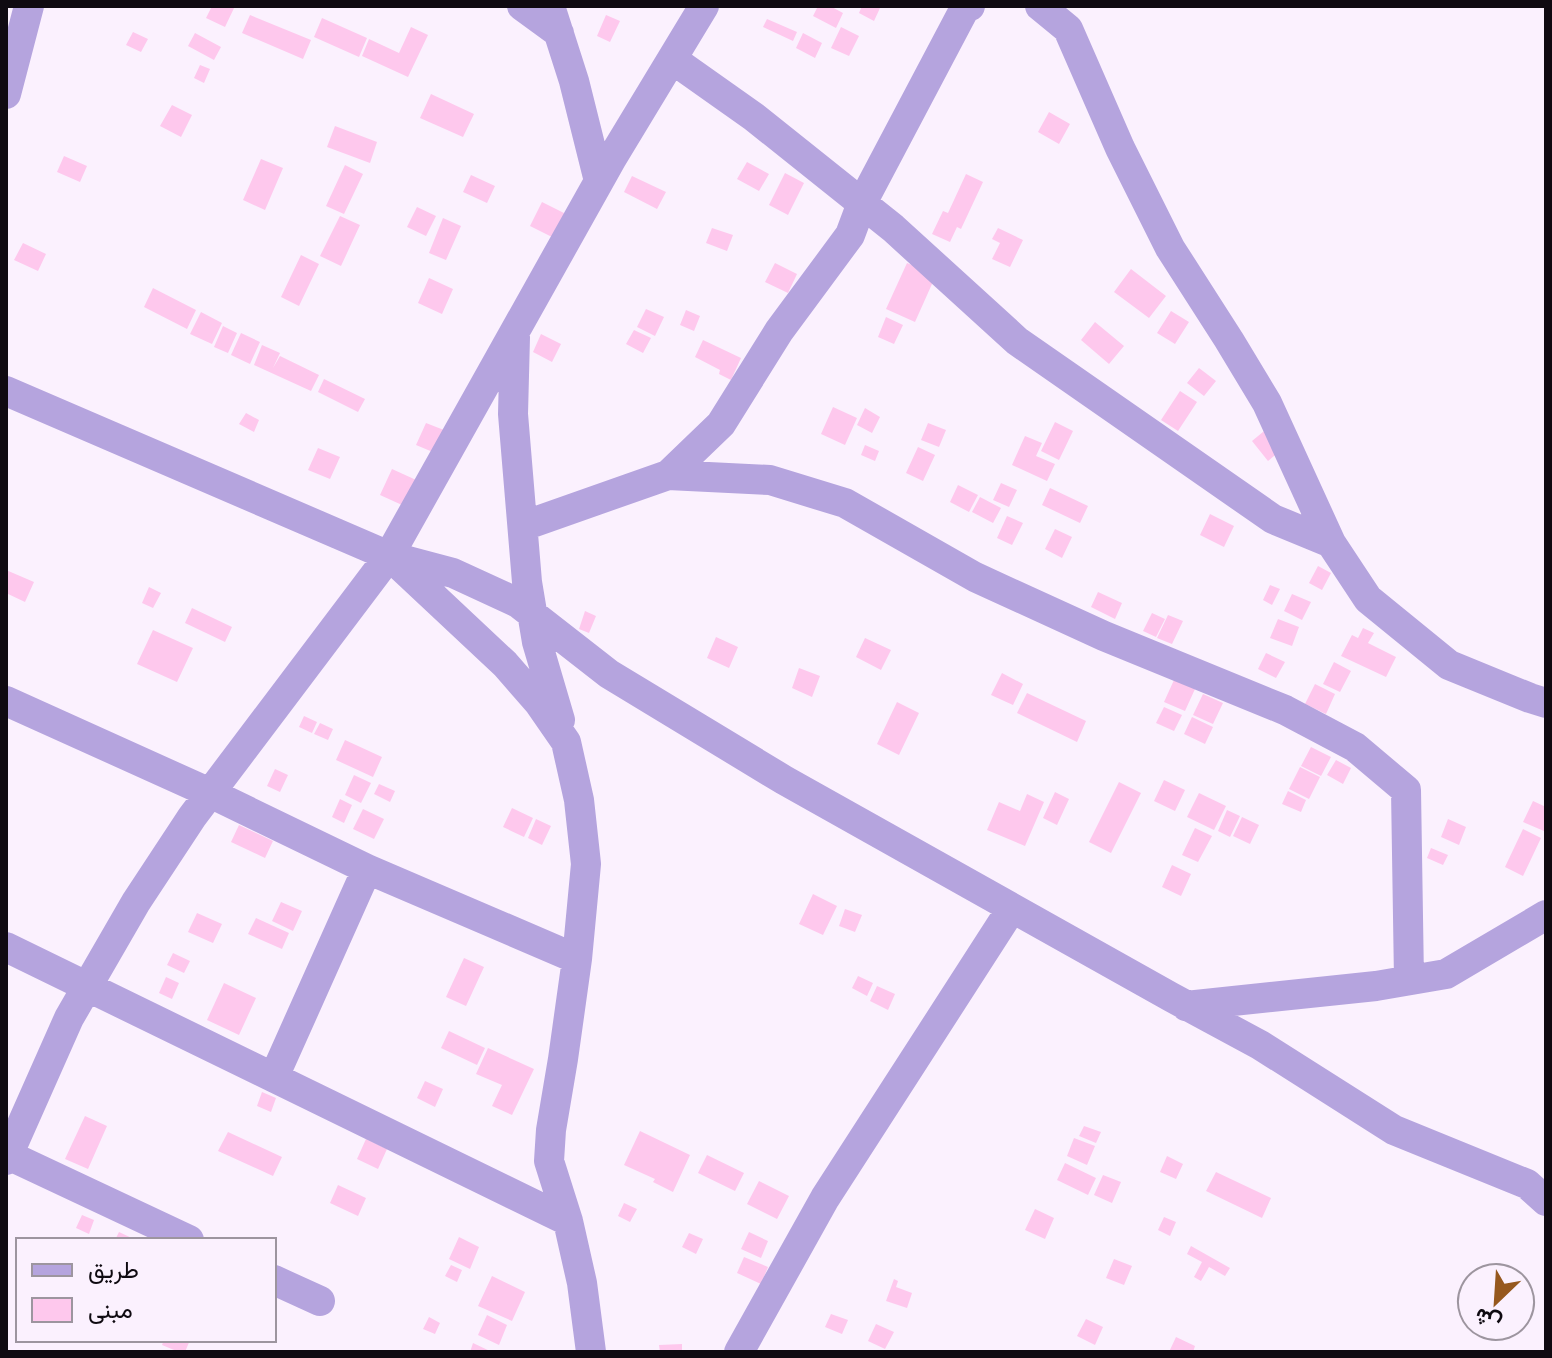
<svg xmlns="http://www.w3.org/2000/svg" width="1552" height="1358" viewBox="0 0 1552 1358" font-family="'Archivo Narrow',Vazirmatn,sans-serif">
  <style>
    .building { fill: #fec8ed }
    .lines { fill: none; stroke-linecap: round; stroke-linejoin: round }
    .street { stroke: #b5a4de; stroke-width: 30 }
  </style>
  <rect width="100%" height="100%" fill="#fbf1fe"/>
  <path class="building" d="M212 6H235L225 27 206 18Z
    M818 6H830L843 13 836 28 813 16Z
    M862 6H876L880 8 874 21 859 13Z
    M250 15 311 40 303 59 242 33Z
    M606 15 620 21 610 42 597 36Z
    M322 18 367 38 359 57 314 37Z
    M767 19 797 32 793 41 763 27Z
    M411 27 428 35 408 77 362 56 369 39 399 53Z
    M841 27 859 36 849 56 831 48Z
    M133 32 148 39 141 52 126 45Z
    M195 33 221 47 214 60 188 46Z
    M803 33 822 43 815 58 796 48Z
    M200 65 210 69 204 83 194 78Z
    M431 94 474 114 463 137 420 118Z
    M172 105 192 115 181 137 160 126Z
    M1049 112 1070 124 1059 144 1038 132Z
    M335 126 377 142 370 163 327 147Z
    M64 156 87 166 80 182 57 172Z
    M261 159 283 168 265 210 243 200Z
    M747 162 769 174 759 191 737 179Z
    M345 165 363 174 344 214 326 206Z
    M785 173 804 183 788 215 769 205Z
    M966 174 983 182 961 229 957 227 950 242 932 234 943 211 948 213Z
    M471 175 495 186 487 203 463 192Z
    M632 176 666 192 657 209 624 192Z
    M542 202 566 214 554 238 530 226Z
    M417 207 436 216 426 236 407 227Z
    M340 216 360 225 341 266 320 256Z
    M443 218 461 226 446 260 429 253Z
    M712 228 733 235 727 251 706 243Z
    M998 228 1023 240 1010 267 992 259 1000 243 992 239Z
    M23 243 46 254 38 271 14 260Z
    M301 255 319 264 299 306 281 297Z
    M775 263 797 274 788 293 765 282Z
    M907 263 936 275 915 322 886 309Z
    M1131 269 1166 296 1149 318 1114 292Z
    M429 278 453 289 442 314 418 303Z
    M153 288 196 310 187 329 144 307Z
    M646 309 664 317 655 336 637 327Z
    M686 310 700 316 694 331 680 325Z
    M1171 311 1189 322 1175 344 1157 333Z
    M201 312 222 323 212 344 190 334Z
    M886 317 903 325 894 344 878 337Z
    M1095 322 1124 346 1109 364 1081 340Z
    M223 326 237 333 228 353 214 347Z
    M634 330 651 338 643 353 626 344Z
    M241 333 260 342 250 364 231 355Z
    M541 334 561 344 552 362 533 352Z
    M703 340 741 358 731 380 719 374 720 370 695 357Z
    M262 345 280 353 273 368 280 356 319 375 311 391 254 365Z
    M1199 368 1216 381 1204 396 1187 383Z
    M324 379 365 399 358 412 318 392Z
    M1180 391 1197 402 1178 431 1161 420Z
    M833 407 857 418 845 445 821 434Z
    M865 408 880 417 872 433 857 425Z
    M246 413 259 420 254 432 239 424Z
    M1055 422 1073 431 1059 460 1041 451Z
    M426 423 449 432 440 455 416 445Z
    M928 423 946 430 939 447 921 440Z
    M1269 427 1285 447 1268 461 1252 441Z
    M1025 436 1042 443 1036 456 1055 464 1047 481 1012 465Z
    M865 445 879 451 875 461 861 455Z
    M918 447 935 455 923 481 906 473Z
    M318 448 340 457 330 479 308 470Z
    M392 469 425 484 413 510 380 495Z
    M1001 483 1017 490 1009 507 993 500Z
    M958 485 978 495 969 512 950 502Z
    M1050 488 1088 506 1080 523 1042 505Z
    M980 497 1001 508 993 523 972 512Z
    M1210 514 1234 526 1224 547 1200 535Z
    M1007 516 1023 523 1012 545 997 538Z
    M1055 529 1072 537 1062 558 1045 549Z
    M1318 566 1331 573 1322 590 1309 583Z
    M6 570 34 582 25 602 6 593Z
    M1270 585 1280 589 1272 605 1263 600Z
    M149 587 161 593 153 608 142 603Z
    M1098 592 1122 603 1115 619 1091 607Z
    M1292 594 1311 602 1302 620 1284 611Z
    M192 608 232 627 225 642 185 623Z
    M585 611 596 616 589 633 579 629Z
    M1152 613 1165 619 1156 637 1143 631Z
    M1168 615 1183 621 1172 644 1157 638Z
    M1278 619 1299 627 1292 646 1270 638Z
    M1363 628 1374 633 1368 643 1396 657 1386 677 1341 656 1352 635 1358 638Z
    M153 630 193 648 177 682 137 664Z
    M716 637 738 647 729 668 707 658Z
    M865 638 891 650 881 670 856 657Z
    M1266 653 1285 662 1276 678 1258 669Z
    M1334 662 1351 671 1340 692 1323 684Z
    M799 668 820 676 812 697 792 688Z
    M1002 673 1023 684 1013 705 991 695Z
    M1174 680 1195 689 1185 711 1164 702Z
    M1315 684 1335 694 1326 714 1305 704Z
    M1027 693 1086 721 1077 742 1017 713Z
    M1203 694 1223 703 1213 724 1193 715Z
    M897 702 919 713 899 755 877 744Z
    M1164 707 1182 715 1174 731 1156 723Z
    M304 716 317 722 312 733 299 727Z
    M1192 717 1213 727 1205 744 1184 734Z
    M320 723 333 729 328 740 314 734Z
    M345 740 382 757 373 777 336 760Z
    M1311 747 1331 757 1321 776 1301 766Z
    M1336 760 1351 768 1343 784 1327 775Z
    M1300 767 1320 777 1309 799 1289 789Z
    M275 769 288 775 280 792 267 786Z
    M354 775 371 783 361 803 345 795Z
    M1164 780 1185 790 1175 811 1154 801Z
    M1119 782 1141 793 1111 853 1089 842Z
    M379 784 395 791 390 802 374 794Z
    M1288 791 1306 800 1301 812 1282 804Z
    M1055 792 1069 799 1057 825 1043 818Z
    M1199 793 1226 806 1214 830 1187 817Z
    M1027 794 1044 802 1025 846 987 830 999 802 1020 811Z
    M340 799 352 805 344 823 332 817Z
    M1533 801 1546 807V826L1544 831 1523 822Z
    M512 808 533 818 524 837 503 827Z
    M363 809 384 819 374 839 353 829Z
    M1227 810 1240 816 1230 837 1218 831Z
    M1242 817 1259 825 1250 844 1233 836Z
    M536 819 551 826 542 845 528 838Z
    M1448 819 1466 827 1459 845 1441 837Z
    M239 825 273 841 265 858 231 842Z
    M1195 828 1212 836 1198 862 1182 855Z
    M1523 829 1541 838 1523 876 1505 867Z
    M1431 848 1448 855 1443 865 1427 858Z
    M1172 865 1191 874 1181 896 1162 887Z
    M813 894 837 906 823 935 799 924Z
    M281 902 302 911 293 931 272 921Z
    M845 909 862 915 855 932 839 926Z
    M197 913 222 924 213 943 188 932Z
    M256 918 289 933 282 949 248 934Z
    M173 953 190 961 184 973 167 965Z
    M464 958 484 967 466 1006 446 997Z
    M858 976 873 983 867 996 852 988Z
    M166 977 179 983 172 999 159 993Z
    M224 983 256 998 239 1035 207 1020Z
    M877 986 895 994 888 1010 870 1001Z
    M449 1031 485 1048 477 1065 441 1048Z
    M488 1048 534 1069 512 1115 492 1106 502 1085 476 1074Z
    M425 1081 443 1089 435 1107 417 1098Z
    M262 1092 276 1098 271 1112 257 1106Z
    M85 1116 107 1126 88 1169 65 1159Z
    M1084 1126 1101 1132 1096 1143 1079 1136Z
    M640 1131 690 1155 673 1192 653 1182 655 1179 624 1165Z
    M228 1132 282 1157 273 1176 218 1151Z
    M1074 1138 1095 1146 1087 1165 1067 1156Z
    M366 1139 387 1149 378 1169 357 1159Z
    M707 1155 744 1173 735 1191 698 1173Z
    M1167 1156 1183 1164 1176 1179 1160 1172Z
    M1065 1163 1096 1178 1088 1195 1057 1180Z
    M1216 1172 1271 1198 1262 1218 1206 1191Z
    M1103 1175 1121 1182 1112 1203 1094 1195Z
    M759 1181 789 1196 777 1219 747 1204Z
    M338 1185 366 1198 358 1216 330 1203Z
    M624 1203 637 1209 630 1222 618 1216Z
    M1035 1209 1054 1218 1045 1239 1025 1230Z
    M82 1215 94 1220 89 1234 76 1228Z
    M1164 1217 1176 1222 1170 1236 1158 1230Z
    M119 1232 136 1240H115Z
    M749 1232 768 1241 761 1258 741 1249Z
    M689 1233 703 1239 696 1254 682 1247Z
    M459 1237 479 1247 470 1269 449 1259Z
    M1191 1246 1230 1268 1225 1276 1209 1267 1201 1281 1194 1277 1202 1262 1187 1254Z
    M744 1257 768 1267 761 1284 737 1273Z
    M1114 1259 1132 1266 1124 1285 1106 1278Z
    M451 1265 462 1270 457 1282 445 1276Z
    M492 1276 525 1292 512 1321 478 1306Z
    M894 1279 898 1281 896 1287 912 1293 907 1308 886 1301Z
    M831 1314 848 1320 842 1334 825 1327Z
    M487 1315 507 1325 499 1345 478 1335Z
    M429 1317 440 1323 435 1334 423 1329Z
    M1086 1319 1103 1327 1095 1345 1077 1336Z
    M876 1324 894 1332 885 1349 868 1341Z
    M1176 1337 1195 1346 1193 1352H1169Z
    M164 1340H190L185 1352H179L162 1345Z
    M473 1343 492 1352H470Z
    M682 1344V1352H660L659 1345Z"/>
  <g class="lines">
    <path class="street" d="M522 6 559 33
      M550 6 574 81 599 181
      M1040 6 1068 29 1120 148 1170 248 1229 340 1267 403 1331 543
      M672 59 754 117 893 228 1017 341 1273 519 1331 543 1368 599 1449 665 1530 698 1546 703
      M6 94 29 6
      M515 337 513 414 527 582 537 642 560 720
      M6 391 389 556 453 573 518 603 609 674 784 780 1171 997 1260 1045 1394 1130 1527 1184 1546 1201
      M668 475 770 480 845 503 975 577 1104 636 1285 710 1355 747 1406 790 1409 980
      M523 526 668 475 721 424 779 331 850 235 862 203 965 8 970 6
      M394 560 505 664 539 703 566 742 579 800 586 864 577 959 563 1059 551 1130 549 1161 568 1221 582 1283 591 1352
      M6 701 210 793 367 869 577 959
      M6 947 568 1221
      M1186 1006 1376 986 1446 974 1546 915
      M274 1077 367 869
      M6 1154 189 1240
      M6 1160 69 1018 136 902 192 817 389 556 612 158 704 6
      M274 1280 320 1301
      M739 1352 825 1198 1012 908"/>
  </g>
  <rect width="1552" height="1358" fill="none" stroke="#0f0a11" stroke-width="16"/>
  <rect x="16" y="1238" width="260" height="104" fill="#fbf1fe" stroke="#9d959f" stroke-width="2"/>
  <rect x="32" y="1264" width="40" height="12" fill="#b5a4de" stroke="#9d959f" stroke-width="2"/>
  <text x="88" y="1278" font-size="24" fill="#0f0a11">طريق</text>
  <rect x="32" y="1298" width="40" height="24" fill="#fec8ed" stroke="#9d959f" stroke-width="2"/>
  <text x="88" y="1318" font-size="24" fill="#0f0a11">مبنى</text>
  <g transform="translate(1496 1302) rotate(205)"><circle r="38" fill="#fbf1fe" stroke="#9d959f" stroke-width="2"/>
  <path d="M0-6L14 30L0 20L-14 30Z" fill="#96581e"/>
  <text y="-12" font-size="22" font-weight="bold" text-anchor="middle" fill="#0f0a11">ش</text>
  </g>
</svg>
